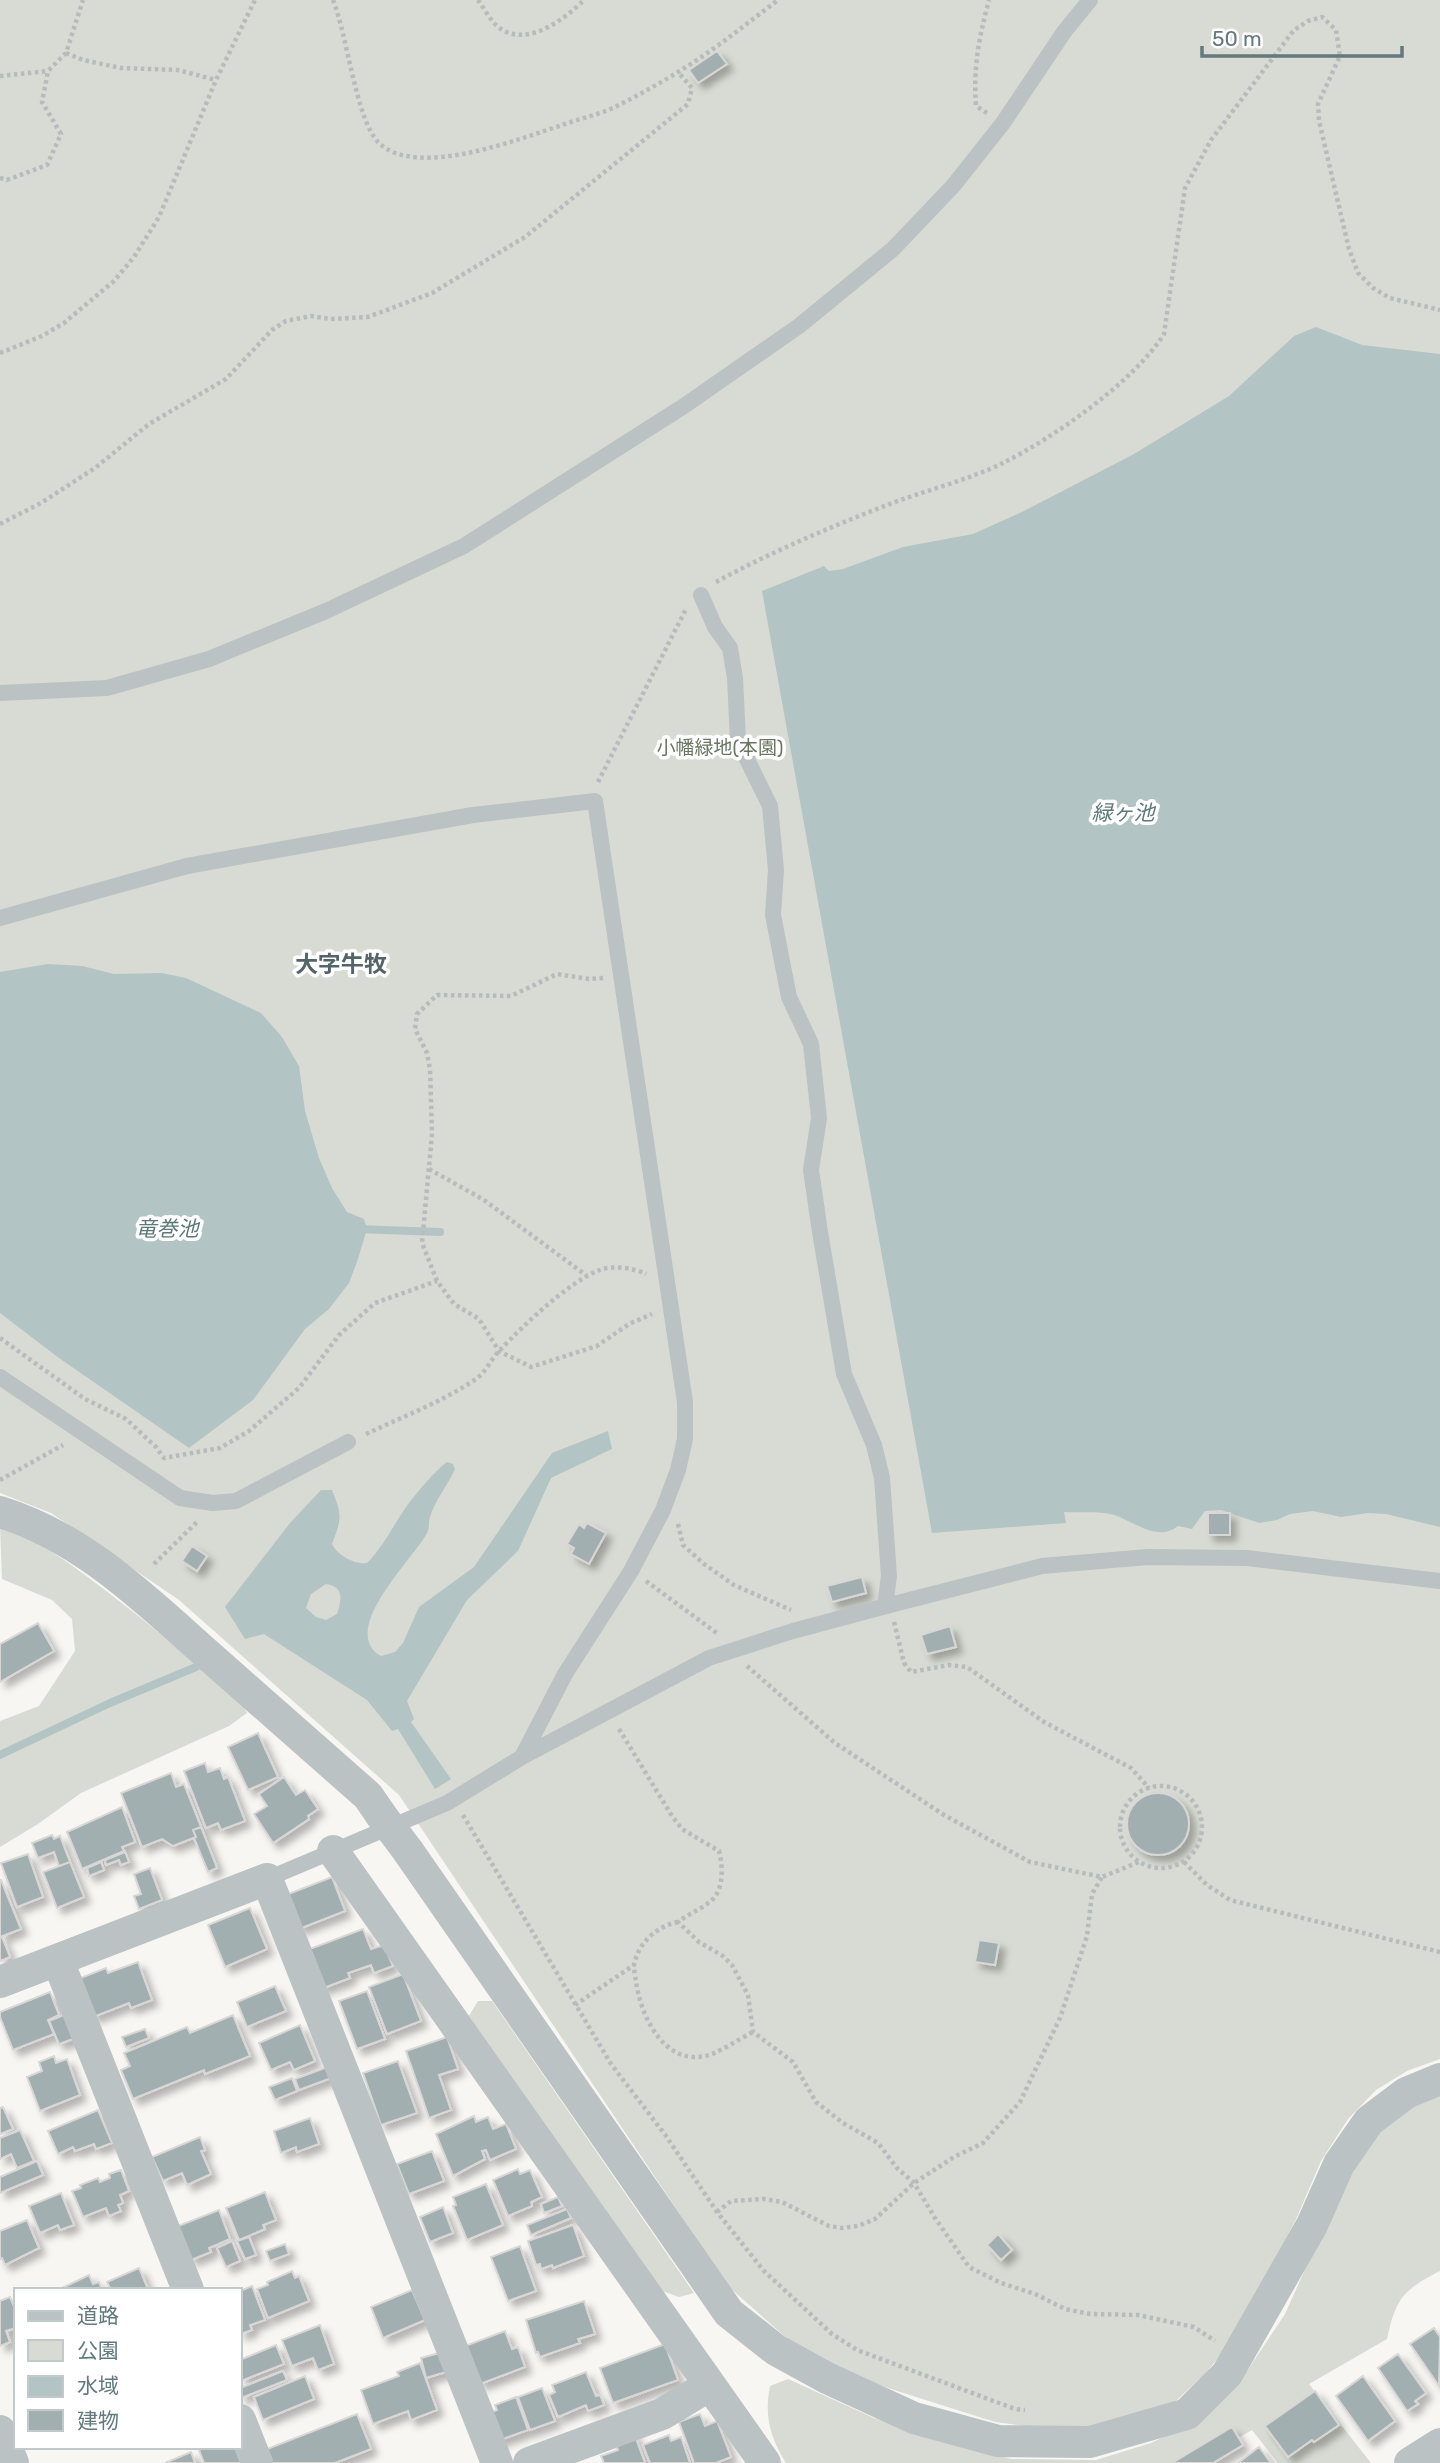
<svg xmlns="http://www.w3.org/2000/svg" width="1440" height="2463" viewBox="0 0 1440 2463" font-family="Rubik,'Noto Sans JP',sans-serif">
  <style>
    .green { fill: #d8dbd3 }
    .water { fill: #b2c4c4; fill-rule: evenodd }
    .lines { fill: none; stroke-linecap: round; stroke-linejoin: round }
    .stream { stroke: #b2c4c4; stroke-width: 8 }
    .building { fill: #a2afb1; stroke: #d8d7d6; stroke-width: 2; filter: url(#shadow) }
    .path { stroke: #b6bbbc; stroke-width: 4.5; stroke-dasharray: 3.5 3.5; stroke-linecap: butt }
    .service { stroke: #bbc2c3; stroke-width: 16 }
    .minor { stroke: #bbc2c3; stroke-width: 32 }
    .minor-bridge { stroke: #bbc2c3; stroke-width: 32 }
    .labels { text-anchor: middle; stroke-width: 7; stroke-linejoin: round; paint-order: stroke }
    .park-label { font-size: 19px; fill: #6a7661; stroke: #fff }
    .water-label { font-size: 21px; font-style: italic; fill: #5e7878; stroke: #fff }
    .quarter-label { font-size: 23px; font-weight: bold; fill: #546569; stroke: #fff }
  </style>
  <defs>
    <filter id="shadow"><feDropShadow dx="6" dy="6" stdDeviation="3.5" flood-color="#0004"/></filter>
  </defs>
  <rect width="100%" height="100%" fill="#f7f6f3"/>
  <path class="green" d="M0 0H1440V2059L1407 2071 1376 2090 1348 2119 1321 2161 1297 2217 1256 2301 1229 2344 1206 2373 1177 2400 1149 2412 1093 2428H1042L995 2422 891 2389 841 2371 790 2341 728 2286 399 1795 179 1600 51 1513 0 1493Z
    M0 1526C39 1539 73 1566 105 1590 152 1626 197 1664 242 1703L247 1713 229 1726 81 1793 38 1824 0 1847V1721L39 1706 75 1651 72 1619 52 1600 2 1579Z
    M478 2001H492L694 2293 679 2297 662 2291 469 2016Z
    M1440 2093V2271C1403 2290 1396 2298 1387 2339L1309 2384 1371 2463H1278L1252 2430 1194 2463H786C770 2437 764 2416 770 2386L788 2379 874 2418 1011 2459 1096 2460 1151 2443 1197 2421 1247 2371 1285 2314 1347 2176 1371 2139 1401 2112Z"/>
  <path class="water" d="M1316 327 1362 345 1440 354V1527L1386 1514 1368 1513 1341 1517 1313 1511 1290 1514 1277 1520 1259 1523 1221 1510 1205 1511 1192 1529 1178 1526C1156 1544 1131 1518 1110 1514 1095 1511 1079 1513 1064 1512L1066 1523 932 1533 762 591 824 566 829 571 843 569 903 547 973 534 1022 512 1134 454 1229 396 1294 336Z
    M48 964 82 966 114 974 162 973 186 978 261 1013 282 1037 299 1066 305 1111 319 1158 332 1188 347 1212 364 1219 367 1229 357 1262 349 1283 329 1309 305 1329 253 1400 189 1448 59 1358 0 1313V972Z
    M608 1431 612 1449 551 1478 518 1551 467 1600 407 1701 414 1719 411 1722 451 1779 435 1789 398 1729 392 1731 367 1700 264 1634 245 1639 225 1607 290 1523 321 1490H332C342 1515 342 1518 332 1544 337 1555 355 1565 367 1563 385 1545 394 1523 409 1503 420 1489 433 1473 447 1462L453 1464 455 1469C448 1485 435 1500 430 1517 428 1522 430 1528 427 1533 415 1557 337 1631 381 1656L395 1652 403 1643 419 1607 474 1567 552 1453ZM326 1584C344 1587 342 1599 337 1614L326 1620 316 1617 306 1608 311 1594Z"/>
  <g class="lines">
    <path class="stream" d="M356 1229 440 1232
      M0 1755 110 1703 196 1667"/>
  </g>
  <path class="building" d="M717 51 727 64 698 83 689 70Z
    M1208 1513H1230V1535H1208Z
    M587 1523 606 1533 589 1564 571 1554 574 1548 567 1544 579 1524 584 1528Z
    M192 1546 207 1556 197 1571 182 1561Z
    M862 1577 866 1593 832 1602 827 1586Z
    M38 1623 54 1651 0 1682V1644Z
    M950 1626 956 1647 927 1654 921 1635Z
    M258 1733 278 1777 248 1790 228 1747Z
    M205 1763 208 1772 220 1768 224 1779 228 1777 245 1821 221 1830 218 1823 206 1828 184 1771Z
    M171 1773 176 1787 184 1784 201 1827 193 1830 196 1837 173 1846 162 1839 142 1847 121 1793Z
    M284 1777 296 1795 305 1790 318 1809 308 1816 309 1819 273 1843 254 1814 267 1806 259 1794Z
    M1127 1824a31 31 0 1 1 62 0a31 31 0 1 1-62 0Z
    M122 1807 135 1842 122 1847 124 1851 82 1869 67 1832Z
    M201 1827 217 1868 208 1872 194 1838 196 1837 193 1830Z
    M52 1835 54 1839 60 1836 70 1862 59 1866 54 1852 38 1858 32 1843Z
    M125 1852 129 1862 121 1865 119 1860 106 1865 105 1860Z
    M28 1854 43 1897 17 1907 1 1863Z
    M70 1862 84 1897 57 1908 43 1872Z
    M101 1862 104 1870 89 1876 87 1868Z
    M150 1868 162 1900 139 1909 134 1896 141 1894 134 1874Z
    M332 1877 345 1911 299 1929 286 1895Z
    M1 1880 21 1929 0 1937V1880Z
    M250 1908 267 1949 225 1967 208 1925Z
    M363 1929 371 1949 384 1945 393 1966 374 1973 371 1965 348 1973 350 1978 321 1989 307 1950Z
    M2 1937 10 1957 0 1961V1938Z
    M979 1940 999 1943 995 1965 975 1962Z
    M138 1962 152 2000 131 2008 129 2003 93 2017 78 1979 106 1968 108 1973Z
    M403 1974 421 2021 387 2034 369 1987Z
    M275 1986 286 2011 247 2027 237 2002Z
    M367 1991 385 2039 357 2049 339 2001Z
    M50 1992 59 2015 48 2020 54 2034 13 2050 0 2017V2012Z
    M66 2014 76 2038 59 2044 49 2021Z
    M233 2015 250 2056 205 2074 204 2070 133 2099 121 2070 130 2066 124 2053 187 2027 190 2033Z
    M300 2025 315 2061 294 2070 290 2062 271 2070 259 2043Z
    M145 2029 149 2038 126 2047 122 2037Z
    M447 2037 458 2069 439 2075 451 2110 429 2118 406 2051Z
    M54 2056 56 2063 67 2059 80 2095 40 2111 27 2077 42 2071 39 2062Z
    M398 2061 417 2113 381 2125 363 2073Z
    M330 2066 334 2077 299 2090 295 2079Z
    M292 2078 297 2091 275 2100 269 2087Z
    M3 2107 13 2129 0 2134V2108Z
    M98 2110 112 2143 96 2149 94 2144 75 2151 73 2147 58 2154 48 2131Z
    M474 2116 476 2122 488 2117 493 2129 506 2124 516 2149 490 2160 486 2150 482 2151 485 2159 453 2176 436 2134Z
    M310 2118 319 2144 297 2152 296 2147 281 2153 274 2131Z
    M20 2130 34 2161 17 2168 11 2154 0 2159V2138Z
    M200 2137 205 2150 201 2151 211 2174 187 2185 182 2173 163 2181 152 2157Z
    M432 2151 444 2181 409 2194 397 2164Z
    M37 2161 43 2175 0 2193V2177Z
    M518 2169 520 2174 530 2170 542 2197 531 2202 532 2206 508 2216 493 2180Z
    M121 2170 129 2191 120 2195 123 2203 118 2205 121 2211 109 2216 106 2208 83 2217 72 2191 81 2188 80 2185 98 2178 100 2182 110 2178 109 2174Z
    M486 2184 503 2225 467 2240 453 2206 456 2205 453 2197Z
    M265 2192 276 2220 263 2225 265 2229 239 2240 226 2208Z
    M61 2193 74 2225 60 2230 58 2225 40 2233 29 2206Z
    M558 2197 562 2206 544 2213 541 2204Z
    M443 2207 453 2233 430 2242 420 2217Z
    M567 2209 571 2218 531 2235 527 2225Z
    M219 2210 230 2239 209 2248 211 2252 191 2260 178 2226Z
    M27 2220 39 2248 5 2265 2 2258 0 2259V2231Z
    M573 2225 584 2256 553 2268 552 2265 541 2269 540 2264 536 2265 528 2241Z
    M998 2234 1012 2250 1001 2260 987 2245Z
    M249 2237 256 2255 245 2259 237 2241Z
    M232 2241 240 2261 226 2267 217 2248Z
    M285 2244 289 2254 270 2261 266 2251Z
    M520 2246 536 2291 508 2301 491 2257Z
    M139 2268 148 2289 111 2290 107 2282Z
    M292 2271 295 2278 299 2276 309 2301 268 2318 257 2289 268 2285 267 2282Z
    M89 2275 93 2284 99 2282 102 2290H58Z
    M252 2286 265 2320 250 2325 252 2330 240 2334V2291Z
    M412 2290 425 2320 383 2338 371 2307Z
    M10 2297 16 2311V2328L6 2331 10 2342 0 2346V2301Z
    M584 2301 595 2334 578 2339 580 2343 540 2357 538 2352 536 2353 526 2320Z
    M320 2325 334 2364 318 2370 313 2358 292 2366 282 2340Z
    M1434 2328 1440 2337 1439 2386 1410 2344Z
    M505 2331 512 2349 518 2347 525 2367 480 2384 465 2346Z
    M665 2344 678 2380 613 2403 600 2368Z
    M276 2345 284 2364 241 2381 240 2360Z
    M443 2352 449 2371 426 2378 421 2358Z
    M1398 2354 1426 2393 1415 2401 1418 2404 1407 2411 1378 2368Z
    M420 2363 437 2410 411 2420 408 2411 373 2424 361 2390 399 2376 397 2372Z
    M283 2371 287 2380 241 2398 240 2388Z
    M586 2372 596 2396 600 2395 604 2405 588 2411 586 2405 558 2417 549 2395 555 2392 552 2385Z
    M305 2376 314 2399 263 2420 254 2397Z
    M1363 2376 1395 2421 1368 2441 1336 2396Z
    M542 2388 555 2421 530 2430 518 2397Z
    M1315 2391 1339 2425 1314 2442 1312 2440 1288 2457 1265 2426Z
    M516 2397 528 2430 497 2441 487 2414 497 2410 495 2405Z
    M357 2414 371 2449 335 2463H267L262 2451Z
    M700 2414 705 2426 717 2421 731 2457 716 2463H694L679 2422Z
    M1232 2427 1243 2445 1213 2463H1172Z
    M634 2433 645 2463H604L601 2456 618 2450 614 2440Z
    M669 2435 671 2441 681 2437 690 2463H650L643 2445Z
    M206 2447H240L242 2463H204L199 2450Z
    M1259 2447 1271 2463H1238Z
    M191 2452 195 2463H165Z"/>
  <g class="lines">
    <path class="path" d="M333 0C347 34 356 119 378 142 415 180 519 139 562 125 579 119 597 115 613 108 635 97 657 85 678 72 713 51 745 25 778 0
      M478 0C483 7 488 16 494 23 521 52 563 21 584 0
      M66 53 83 60 121 68 178 70 216 80
      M0 76 48 71
      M987 113 976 106C973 67 979 38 989 0
      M0 178 7 180 47 165 61 134 42 102 48 71 66 53 83 0
      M0 353 42 336 64 323 114 281 134 257 159 217 216 80 255 0
      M0 524 41 503 95 468 149 424 226 379 272 330 286 321 311 316 330 319 368 317 432 293 525 237 688 104 692 88 678 72
      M716 582C771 552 828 528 887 505 923 491 969 480 1003 463 1053 438 1134 382 1164 334L1185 188 1211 140 1294 30 1308 21 1322 17 1336 30 1340 56 1318 104 1319 121 1349 249 1358 273 1373 288 1390 298 1440 310
      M598 782 686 609
      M603 978 589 979 557 974 511 996 437 995 417 1014 415 1029 427 1053 430 1069 432 1134 422 1243 437 1281 454 1304 479 1319 499 1351 531 1367 597 1346 629 1324 652 1314
      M429 1169 484 1200 587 1276
      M0 1338 85 1399 126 1419 156 1447 164 1458 220 1448 249 1431 299 1388 339 1335 375 1303 437 1281
      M366 1434C402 1417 442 1402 476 1379 486 1372 491 1359 500 1350 523 1326 568 1282 600 1270 613 1265 634 1268 646 1274
      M0 1480 63 1445
      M678 1524 683 1545 704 1564 734 1585 791 1610
      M154 1564 197 1522
      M646 1581 718 1634
      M894 1622 904 1663 911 1672 949 1665 967 1667 1044 1722 1131 1768 1149 1788
      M747 1666 835 1743 944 1815 1030 1862 1102 1877 1139 1862
      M619 1729 672 1816 682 1829 719 1851C723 1865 724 1889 712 1900 702 1909 688 1914 678 1922L699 1942 723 1956 732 1965 748 1995 753 2032 793 2062 816 2102 843 2123 878 2143 897 2168 914 2183 935 2218 969 2267 1001 2283 1035 2294 1065 2309 1090 2314 1138 2315 1194 2327 1215 2341
      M1120 1827a41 41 0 1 1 82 0a41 41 0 1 1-82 0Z
      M463 1815 611 2064 666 2136 717 2212 764 2271 832 2334 857 2350 1015 2409 1025 2410
      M1184 1862 1207 1885 1230 1900 1440 1952
      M678 1922C657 1926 638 1943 634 1965 634 1970 635 1976 636 1981 640 2014 663 2065 705 2056 718 2054 740 2038 753 2032
      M575 2005 634 1965
      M717 2212 731 2201 764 2199 782 2202 829 2226 842 2228 858 2226 875 2219 914 2183 954 2157 983 2143 1020 2102 1060 2018 1087 1936 1092 1894 1102 1877"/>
    <path class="service" d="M701 595 715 627 730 648 735 678 738 741 770 806 776 870 773 915 789 997 811 1044 819 1118 811 1170 820 1232 844 1374 874 1445 882 1478 889 1576 885 1606
      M0 693 107 688 209 659 326 611 464 546 684 406 799 326 893 249 953 186 1003 123 1064 32 1090 0
      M0 918 187 866 473 815 595 801 685 1402V1439L678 1470 663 1510 631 1571 565 1674 522 1757
      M0 1377 180 1498 213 1503 236 1501 348 1442
      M267 1879 447 1803 522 1757 709 1658 793 1631 890 1605 1042 1566 1148 1557 1247 1558 1440 1581"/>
    <path class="minor" d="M0 1512C82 1537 145 1599 208 1655 261 1702 315 1749 368 1796L381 1815
      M333 1851 710 2385
      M408 1851 729 2313 776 2350 827 2378 914 2418 998 2441 1090 2442 1187 2414 1227 2374 1312 2225 1339 2164 1369 2121 1406 2093 1440 2079
      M58 1961 188 2290
      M0 1982 267 1879 497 2463
      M240 2420 257 2463
      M0 2431 13 2463
      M529 2463 662 2414 710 2385 765 2463
      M1410 2463 1440 2444"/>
    <path class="minor-bridge" d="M381 1815 408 1851"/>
  </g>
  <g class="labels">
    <g class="park-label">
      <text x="720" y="754">小幡緑地(本園)</text>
    </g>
    <g class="water-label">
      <text x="1123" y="820">緑ヶ池</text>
      <text x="167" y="1236">竜巻池</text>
    </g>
    <g class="quarter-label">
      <text x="341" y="972">大字牛牧</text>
    </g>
  </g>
  <rect x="14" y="2288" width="228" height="161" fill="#ffffff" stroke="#c0cacb" stroke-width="2"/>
  <rect x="28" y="2311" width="35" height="10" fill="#bbc2c3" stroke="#c0cacb" stroke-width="2"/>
  <text x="77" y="2323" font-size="21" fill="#627a7d">道路</text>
  <rect x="28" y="2340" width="35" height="21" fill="#d8dbd3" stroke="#c0cacb" stroke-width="2"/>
  <text x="77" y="2358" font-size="21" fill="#627a7d">公園</text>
  <rect x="28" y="2376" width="35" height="21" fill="#b2c4c4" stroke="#c0cacb" stroke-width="2"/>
  <text x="77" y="2393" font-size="21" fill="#627a7d">水域</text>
  <rect x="28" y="2410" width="35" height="21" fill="#a2afb1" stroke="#c0cacb" stroke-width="2"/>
  <text x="77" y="2428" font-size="21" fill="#627a7d">建物</text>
  <path d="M1202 46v10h200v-10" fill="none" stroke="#627a7d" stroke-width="3.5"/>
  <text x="1212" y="46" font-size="21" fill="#627a7d" stroke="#ffffff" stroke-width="5" paint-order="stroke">50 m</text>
</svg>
